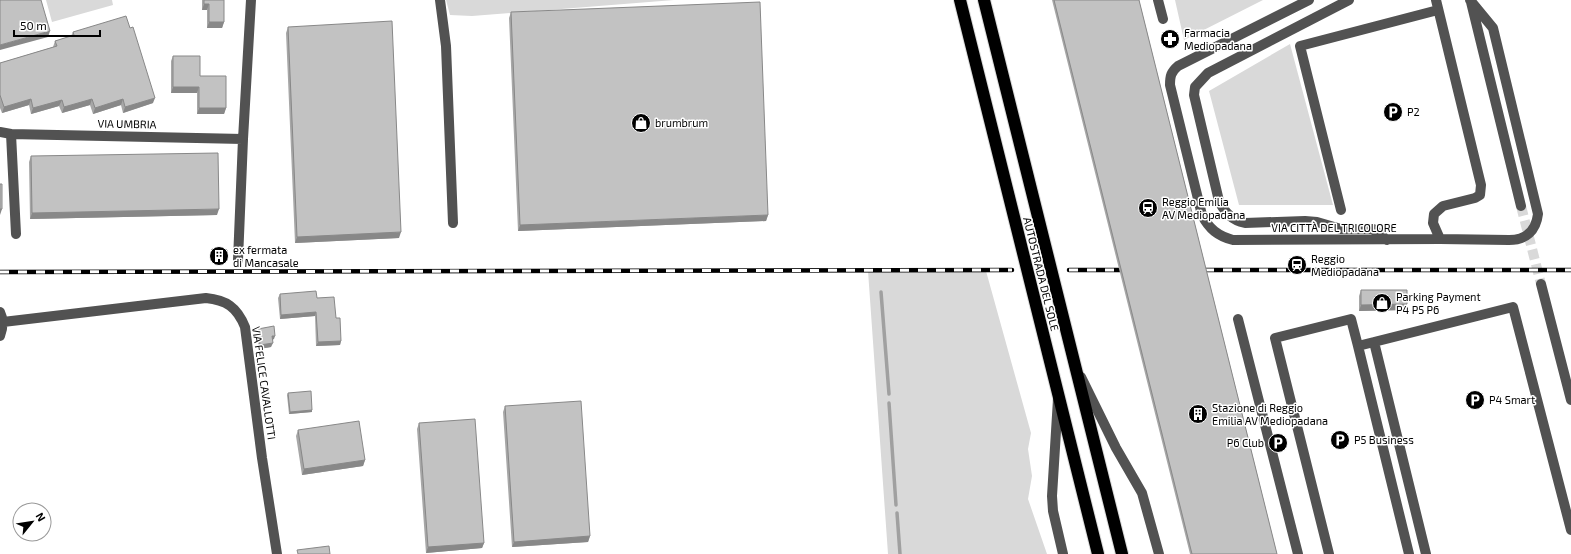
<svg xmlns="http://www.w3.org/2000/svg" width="1571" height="554" viewBox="0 0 1571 554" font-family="'Exo 2',sans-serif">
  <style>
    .green { fill: #d9d9d9 }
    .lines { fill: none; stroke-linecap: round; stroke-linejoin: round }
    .stream { stroke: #a0a0a0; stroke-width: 3.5 }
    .minor-tunnel { stroke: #d9d9d9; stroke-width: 10; stroke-dasharray: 10 5; stroke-linecap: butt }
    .highway-casing { stroke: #dbdbdb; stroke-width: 14 }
    .minor { stroke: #525252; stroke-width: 10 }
    .highway { stroke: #000; stroke-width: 12 }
    .rail-casing { stroke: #000; stroke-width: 4.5 }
    .rail { stroke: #fff; stroke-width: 3; stroke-dasharray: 9; stroke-linecap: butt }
    .wall { fill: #a7a7a7 }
    .shaded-wall { fill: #888 }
    .building { fill: #c2c2c2; stroke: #888 }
    .labels { text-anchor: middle; stroke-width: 3; stroke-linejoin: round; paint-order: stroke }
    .poi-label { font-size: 11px; fill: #000; stroke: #fff; text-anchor: start }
    .street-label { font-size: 11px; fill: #000; stroke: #fff }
  </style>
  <rect width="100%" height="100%" fill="#fff"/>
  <path class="green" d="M46 0H112L113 5 52 22Z
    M446 0H674L472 16 450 15Z
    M1175 0H1263L1184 40Z
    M1290 44 1333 205H1239L1209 91Z
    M868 271H986L1031 433 1028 449 1032 476 1028 499 1047 554H888Z"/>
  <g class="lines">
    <path class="stream" d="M881 292 889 394
      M889 403 896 505
      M897 513 900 554"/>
    <path class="minor-tunnel" d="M1521 206 1541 284"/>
    <g class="highway-casing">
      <path id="highway" d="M960 0 1098 554
        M984 0 1122 554"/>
    </g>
    <path class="minor" d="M440 0 446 46 453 223
      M1158 0 1163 19
      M1309 0 1178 66C1171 72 1170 76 1170 85L1202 215C1209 229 1218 236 1233 240L1440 239 1509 240C1526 240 1536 231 1538 214L1493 28 1470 0
      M1349 0 1208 73 1195 87 1194 95 1219 201C1225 213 1232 220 1245 223L1305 221 1317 222 1341 229H1373L1387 240
      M1436 0 1481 185 1480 195 1475 198 1443 206 1434 214 1433 223 1440 239
      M1471 2 1521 206
      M0 132 11 134
      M1341 210 1300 46 1438 10
      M16 234 11 134 243 139
      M238 260 243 139 251 0
      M1541 284 1571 400
      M0 312C4 320 3 328 0 336
      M1238 319 1298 554
      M3 322 206 298C226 300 237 307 245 327L262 458 277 554
      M1358 346 1409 554
      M1081 377 1116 448 1142 493 1159 554
      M1058 399 1052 496 1053 511 1063 554
      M1329 554 1275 338 1351 319 1358 346 1374 342
      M1426 554 1374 342 1513 307 1571 530"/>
    <use href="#highway" class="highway"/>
    <g class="rail-casing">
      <path id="rail" d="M1069 270H1120
        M1205 270H1571
        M0 272 1012 270"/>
    </g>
    <use href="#rail" class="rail"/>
  </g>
  <path class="wall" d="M202 0H224V22L222 28H207V10H202Z
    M1052 0H1139L1277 554H1190Z
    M511 12 768 215 766 221 518 231 509 18Z
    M288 27 399 238 295 243 286 33Z
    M73 32 153 103 123 113 121 105 93 114 90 105 62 113 59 106 31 114 29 105 2 113 0 108V63L53 47 55 41 71 36Z
    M173 56 200 76 226 108 224 114H197V93H171V61Z
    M31 156 217 215 30 219 29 162Z
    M1361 290 1407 304 1405 310 1359 311V296Z
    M280 294 317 298 336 318 341 341 340 345 316 346 315 316 280 319 278 298Z
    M258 329 274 339 272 340 271 347 259 349 257 333Z
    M288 393 312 410V412L289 414 287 395Z
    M505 406 590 536 588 542 512 547 503 412Z
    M419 423 484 543 482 548 426 553 417 429Z
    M298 430 365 460 363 466 302 475 296 436Z"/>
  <path class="shaded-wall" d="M204 4H209L207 10H202Z
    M209 22H224L222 28H207Z
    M50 31 48 37 0 50V45Z
    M173 87H199L197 93H171Z
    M155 98 153 103 123 113 125 107Z
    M31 99 29 105 2 113 4 107Z
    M92 99 90 105 62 113 64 107Z
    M123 99 121 105 93 114 95 108Z
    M62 100 59 106 31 114 33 108Z
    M199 108H226L224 114H197Z
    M0 209H2L0 215Z
    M219 209 217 215 30 219 32 213Z
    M768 215 766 221 518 231 520 225Z
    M401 232 399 238 295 243 297 237Z
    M212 259H227L226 261H211Z
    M1407 304 1405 310 1359 311 1361 305Z
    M316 312 315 316 280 319 281 315Z
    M272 336H275L274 339 270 340Z
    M341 341 340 345 316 346 318 342Z
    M273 343 271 347 259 349 260 345Z
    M312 410V412L289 414 290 412Z
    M365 460 363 466 302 475 304 469Z
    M590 536 588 542 512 547 514 542Z
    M484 543 482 548 426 553 428 547Z"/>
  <path class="building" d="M0 0H41L50 31 0 45Z
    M204 0H224V22H209V4H204Z
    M1054 0H1139L1277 554H1192Z
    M760 2 768 215 520 225 511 12Z
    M126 16 130 28 133 27 155 98 125 107 123 99 95 108 92 99 64 107 62 100 33 108 31 99 4 107 0 95V63L57 46 55 41 74 35 73 32Z
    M392 21 401 232 297 237 288 27Z
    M173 56H200V76H226V108H199V87H173Z
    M218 153 219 209 32 213 31 156Z
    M0 184H2V209H0Z
    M212 249 227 250V259H212Z
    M1361 290H1407V304L1361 305Z
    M316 291 317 298 334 297 336 318H340L341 341 318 342 316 312 281 315 280 294Z
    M274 326 275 336H272L273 343 260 345 258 329Z
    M311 391 312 410 290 412 288 393Z
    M581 401 590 536 514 542 505 406Z
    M475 419 484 543 428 547 419 423Z
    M359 421 365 460 304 469 298 430Z
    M329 546 330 554H298L297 550Z"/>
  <defs>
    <g id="pharmacy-disc" transform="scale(1)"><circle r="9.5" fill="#000" stroke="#fff"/><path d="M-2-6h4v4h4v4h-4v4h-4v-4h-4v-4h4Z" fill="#fff"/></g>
    <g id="parking-disc" transform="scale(1)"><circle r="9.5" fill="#000" stroke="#fff"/><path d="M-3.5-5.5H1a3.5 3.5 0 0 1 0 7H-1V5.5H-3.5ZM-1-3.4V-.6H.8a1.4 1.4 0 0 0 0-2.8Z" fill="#fff"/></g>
    <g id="shop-disc" transform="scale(1)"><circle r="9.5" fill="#000" stroke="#fff"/><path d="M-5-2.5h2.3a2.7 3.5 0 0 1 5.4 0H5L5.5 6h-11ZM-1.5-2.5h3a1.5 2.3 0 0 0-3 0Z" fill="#fff"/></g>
    <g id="station-disc" transform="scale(1)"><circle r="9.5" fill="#000" stroke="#fff"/><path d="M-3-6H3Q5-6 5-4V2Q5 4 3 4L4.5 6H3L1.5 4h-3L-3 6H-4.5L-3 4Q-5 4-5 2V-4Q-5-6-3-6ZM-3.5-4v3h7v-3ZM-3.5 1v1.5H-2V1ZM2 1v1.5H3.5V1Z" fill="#fff"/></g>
    <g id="building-disc" transform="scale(1)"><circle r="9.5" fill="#000" stroke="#fff"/><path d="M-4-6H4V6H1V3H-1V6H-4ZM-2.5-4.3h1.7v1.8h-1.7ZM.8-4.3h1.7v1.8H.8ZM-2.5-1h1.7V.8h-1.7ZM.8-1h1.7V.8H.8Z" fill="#fff"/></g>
  </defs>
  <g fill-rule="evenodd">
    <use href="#pharmacy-disc" x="1170" y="39"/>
    <use href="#parking-disc" x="1393" y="112"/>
    <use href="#shop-disc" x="641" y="123"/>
    <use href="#station-disc" x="1148" y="208"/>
    <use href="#building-disc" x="219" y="256"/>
    <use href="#station-disc" x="1297" y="265"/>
    <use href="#shop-disc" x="1382" y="303"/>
    <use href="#parking-disc" x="1475" y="400"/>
    <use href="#building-disc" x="1198" y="414"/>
    <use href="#parking-disc" x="1340" y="440"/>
    <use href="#parking-disc" x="1278" y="443"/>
  </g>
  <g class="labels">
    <g class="poi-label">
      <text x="1184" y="37">Farmacia<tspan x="1184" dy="13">Mediopadana</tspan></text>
      <text x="1407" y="116">P2</text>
      <text x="655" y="127">brumbrum</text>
      <text x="1162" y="206">Reggio Emilia<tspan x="1162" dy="13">AV Mediopadana</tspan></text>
      <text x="233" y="254">ex fermata<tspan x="233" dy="13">di Mancasale</tspan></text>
      <text x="1311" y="263">Reggio<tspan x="1311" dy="13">Mediopadana</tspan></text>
      <text x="1396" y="301">Parking Payment<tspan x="1396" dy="13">P4 P5 P6</tspan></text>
      <text x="1489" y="404">P4 Smart</text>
      <text x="1212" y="412">Stazione di Reggio<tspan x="1212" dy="13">Emilia AV Mediopadana</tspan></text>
      <text x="1354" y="444">P5 Business</text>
      <text x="1264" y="447" text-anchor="end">P6 Club</text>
    </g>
    <g class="street-label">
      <text transform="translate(127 124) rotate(1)" y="4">VIA UMBRIA</text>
      <text x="1334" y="232">VIA CITTÀ DEL TRICOLORE</text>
      <text transform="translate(1041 274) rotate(76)" y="4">AUTOSTRADA DEL SOLE</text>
      <text transform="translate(264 383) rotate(82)" y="4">VIA FELICE CAVALLOTTI</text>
    </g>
  </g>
  <g transform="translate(32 522) rotate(60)"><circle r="19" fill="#ffffff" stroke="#999999"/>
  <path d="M0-3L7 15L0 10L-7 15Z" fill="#000000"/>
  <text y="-6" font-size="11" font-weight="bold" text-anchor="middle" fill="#000000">N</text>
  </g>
  <path d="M14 30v6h86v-6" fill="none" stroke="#000000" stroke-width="2"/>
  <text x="20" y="30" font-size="12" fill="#000000" stroke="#ffffff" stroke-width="3" paint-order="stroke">50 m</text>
</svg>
